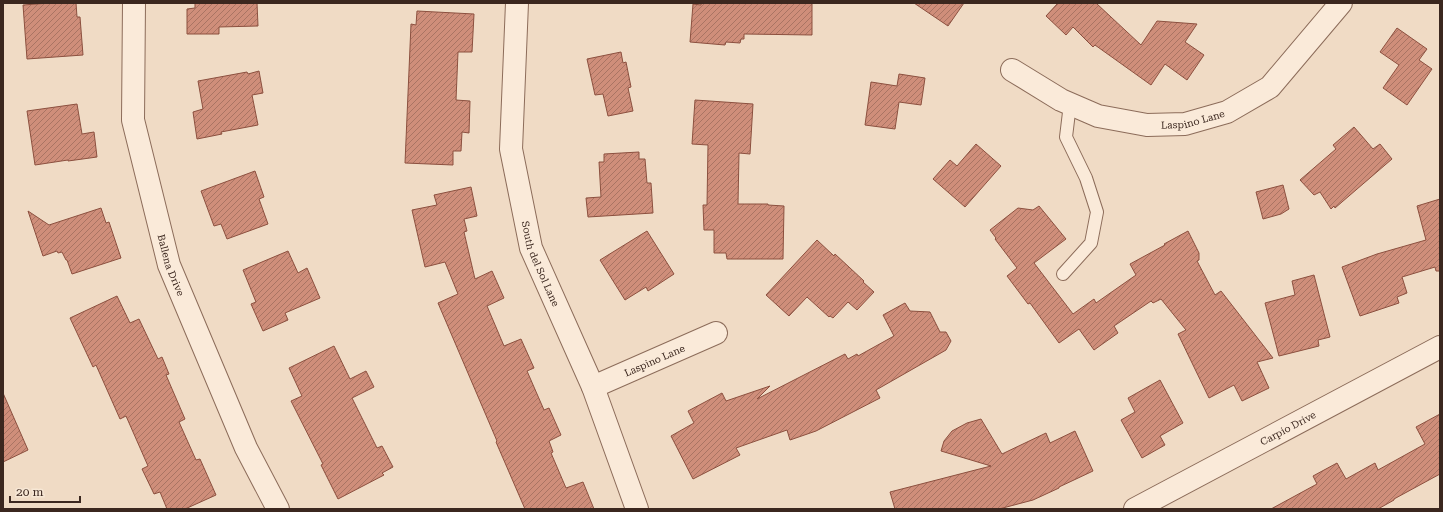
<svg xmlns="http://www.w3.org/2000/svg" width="1443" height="512" font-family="'Roboto Serif',serif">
<defs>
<pattern id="building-hatch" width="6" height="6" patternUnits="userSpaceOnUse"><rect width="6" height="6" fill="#cf8e7a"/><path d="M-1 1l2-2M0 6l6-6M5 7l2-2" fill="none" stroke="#a97463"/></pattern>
</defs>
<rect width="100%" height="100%" fill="#f0dbc5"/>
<path fill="url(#building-hatch)" stroke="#8c503f" d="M 50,3 L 76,3 L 77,17 L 80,17 L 83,55 L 27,59 L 23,5 Z
M 195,3 L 257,3 L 258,26 L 219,27 L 219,34 L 187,34 L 187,9 L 195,8 Z
M 701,3 L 812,3 L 812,35 L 744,34 L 744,39 L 741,39 L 740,43 L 726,42 L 725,45 L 690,42 L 693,4 L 701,5 Z
M 914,3 L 964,3 L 948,26 Z
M 1058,3 L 1096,3 L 1141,45 L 1157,21 L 1197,24 L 1185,42 L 1204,55 L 1187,80 L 1165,64 L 1151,85 L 1095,45 L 1093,47 L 1073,27 L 1066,35 L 1046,16 Z
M 417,11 L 474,14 L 472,52 L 458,52 L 456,100 L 470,101 L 469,133 L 462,132 L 461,151 L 453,151 L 453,165 L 405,163 L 411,24 L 416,25 Z
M 1397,28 L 1427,49 L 1419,60 L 1432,69 L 1407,105 L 1383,88 L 1399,65 L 1380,52 Z
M 621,52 L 623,63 L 626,62 L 631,87 L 628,88 L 633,111 L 608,116 L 603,94 L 595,95 L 587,59 Z
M 259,71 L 263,93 L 252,95 L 258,125 L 221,132 L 222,134 L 197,139 L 193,112 L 203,109 L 198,81 L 247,72 L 248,74 Z
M 899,74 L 925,78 L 921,105 L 899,102 L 895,129 L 865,125 L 871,82 L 897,86 Z
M 695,100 L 753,104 L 750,154 L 739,153 L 738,204 L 768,204 L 768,205 L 784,206 L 783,259 L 727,259 L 726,253 L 714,253 L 714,230 L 704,230 L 703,205 L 707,205 L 708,145 L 692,144 Z
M 77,104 L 82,134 L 94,132 L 97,157 L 68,161 L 68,160 L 35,165 L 27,111 Z
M 1354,127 L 1373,149 L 1380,144 L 1392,159 L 1335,208 L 1334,206 L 1331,209 L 1320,192 L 1314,195 L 1300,180 L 1336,149 L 1333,145 Z
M 976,144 L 1001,166 L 965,207 L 933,179 L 950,160 L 957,166 Z
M 639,152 L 639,159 L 645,159 L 647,183 L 651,183 L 653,213 L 588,217 L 586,198 L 601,197 L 599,162 L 604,162 L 604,154 Z
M 255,171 L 264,197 L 259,199 L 268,224 L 227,239 L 221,224 L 214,226 L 201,191 Z
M 1283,185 L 1289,209 L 1281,214 L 1263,219 L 1256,192 Z
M 471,187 L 477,216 L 464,219 L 467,231 L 464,232 L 475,279 L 492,271 L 504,298 L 487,306 L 504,346 L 521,339 L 534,368 L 527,371 L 544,410 L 549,408 L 561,435 L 549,441 L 553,452 L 551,453 L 566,488 L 583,482 L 594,509 L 525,509 L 496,442 L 497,441 L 438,303 L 458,294 L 445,262 L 425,267 L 412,210 L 437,205 L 434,195 Z
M 1440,199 L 1440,271 L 1436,271 L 1435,267 L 1402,277 L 1407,293 L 1397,297 L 1399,303 L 1360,316 L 1342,267 L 1377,254 L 1426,240 L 1417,206 Z
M 1039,206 L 1066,239 L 1034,263 L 1073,314 L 1094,299 L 1096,303 L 1136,275 L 1130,264 L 1165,245 L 1164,244 L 1188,231 L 1199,253 L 1199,260 L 1197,261 L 1215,295 L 1221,291 L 1273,358 L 1257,362 L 1269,388 L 1242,401 L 1234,385 L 1209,398 L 1178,334 L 1186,330 L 1161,299 L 1153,303 L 1151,301 L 1114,326 L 1118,333 L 1094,350 L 1079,329 L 1059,343 L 1030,303 L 1028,304 L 1007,276 L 1017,268 L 995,239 L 996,238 L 990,230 L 1018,208 L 1033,210 Z
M 101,208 L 106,223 L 109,222 L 121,258 L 72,274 L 67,260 L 66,260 L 62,252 L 58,253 L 57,251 L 43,256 L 28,211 L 49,225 Z
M 647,231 L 674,274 L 648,291 L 646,287 L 625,300 L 600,260 Z
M 817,240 L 834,256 L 835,254 L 864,281 L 863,282 L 874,292 L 857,310 L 848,302 L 833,318 L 830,316 L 829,317 L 807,297 L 789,316 L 766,295 Z
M 288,251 L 298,273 L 307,268 L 320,298 L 285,313 L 288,320 L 263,331 L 251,304 L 256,302 L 243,270 Z
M 1314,275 L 1330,337 L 1318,340 L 1319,346 L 1279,356 L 1265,303 L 1295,295 L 1292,281 Z
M 117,296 L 130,323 L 139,319 L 158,359 L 162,357 L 169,374 L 166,375 L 185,419 L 179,422 L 196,460 L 200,459 L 216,495 L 185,509 L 167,509 L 160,492 L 154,494 L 142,469 L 148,466 L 126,416 L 120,419 L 96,365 L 93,367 L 70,318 Z
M 905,303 L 910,311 L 930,312 L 940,332 L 946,332 L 951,341 L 946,350 L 876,390 L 880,398 L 816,431 L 790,440 L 787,430 L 736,448 L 740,455 L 693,479 L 671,436 L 694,423 L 688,411 L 722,393 L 726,401 L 770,386 L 757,399 L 845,354 L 848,359 L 857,354 L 858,356 L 894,336 L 883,315 Z
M 334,346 L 350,379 L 366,371 L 374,387 L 352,398 L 377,448 L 382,446 L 393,467 L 382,473 L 384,475 L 338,499 L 321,465 L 323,464 L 291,401 L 302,396 L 289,368 Z
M 1160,380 L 1183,423 L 1160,436 L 1165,445 L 1142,458 L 1121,420 L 1135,412 L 1128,398 Z
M 3,393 L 28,450 L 3,462 Z
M 1440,414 L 1440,474 L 1394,499 L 1394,500 L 1378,509 L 1271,509 L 1317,484 L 1313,476 L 1337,463 L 1346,479 L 1375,463 L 1378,470 L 1425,444 L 1416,427 Z
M 981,419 L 1002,454 L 1046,433 L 1050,443 L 1075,431 L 1093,471 L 1059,487 L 1059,488 L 1033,500 L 999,509 L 895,509 L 890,492 L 991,466 L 941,451 L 944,441 L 952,431 L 967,423 Z"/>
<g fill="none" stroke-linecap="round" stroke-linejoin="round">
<g stroke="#8c6c5a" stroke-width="14">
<path id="service" d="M 1063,274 L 1091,243 L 1097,212 L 1086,178 L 1066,137 L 1070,104"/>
</g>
<g stroke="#8c6c5a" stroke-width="24">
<g id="minor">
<path id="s1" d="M 134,3 L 133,120 L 169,265 L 246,448 L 278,509"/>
<path id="s2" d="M 517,3 L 511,149 L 531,248 L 593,387 L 637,509"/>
<path id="s3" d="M 1012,70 L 1061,100 L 1098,116 L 1147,125 L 1185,124 L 1227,112 L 1270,87 L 1341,3"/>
<path id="s4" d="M 593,387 L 716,333"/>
<path id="s5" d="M 1135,509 L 1440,347"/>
</g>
</g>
<use href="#service" stroke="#faead9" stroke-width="12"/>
<use href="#minor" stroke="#faead9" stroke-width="22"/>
</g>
<g text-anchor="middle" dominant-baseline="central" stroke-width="3" stroke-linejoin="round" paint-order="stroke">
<g font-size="10" fill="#3b271f" stroke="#f7e7d5">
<text stroke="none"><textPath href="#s3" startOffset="194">Laspino Lane</textPath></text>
<text stroke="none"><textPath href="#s2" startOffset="265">South del Sol Lane</textPath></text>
<text stroke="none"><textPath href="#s1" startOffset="267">Ballena Drive</textPath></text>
<text stroke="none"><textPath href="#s4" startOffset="67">Laspino Lane</textPath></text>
<text stroke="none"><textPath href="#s5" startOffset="173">Carpio Drive</textPath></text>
</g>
</g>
<rect width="1443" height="512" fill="none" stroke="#3b271f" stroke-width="8"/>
<path d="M10 496v6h70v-6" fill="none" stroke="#3b271f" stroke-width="2"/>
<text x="16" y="496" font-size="12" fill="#3b271f" stroke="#f7e7d5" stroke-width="3" paint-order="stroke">20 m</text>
</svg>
